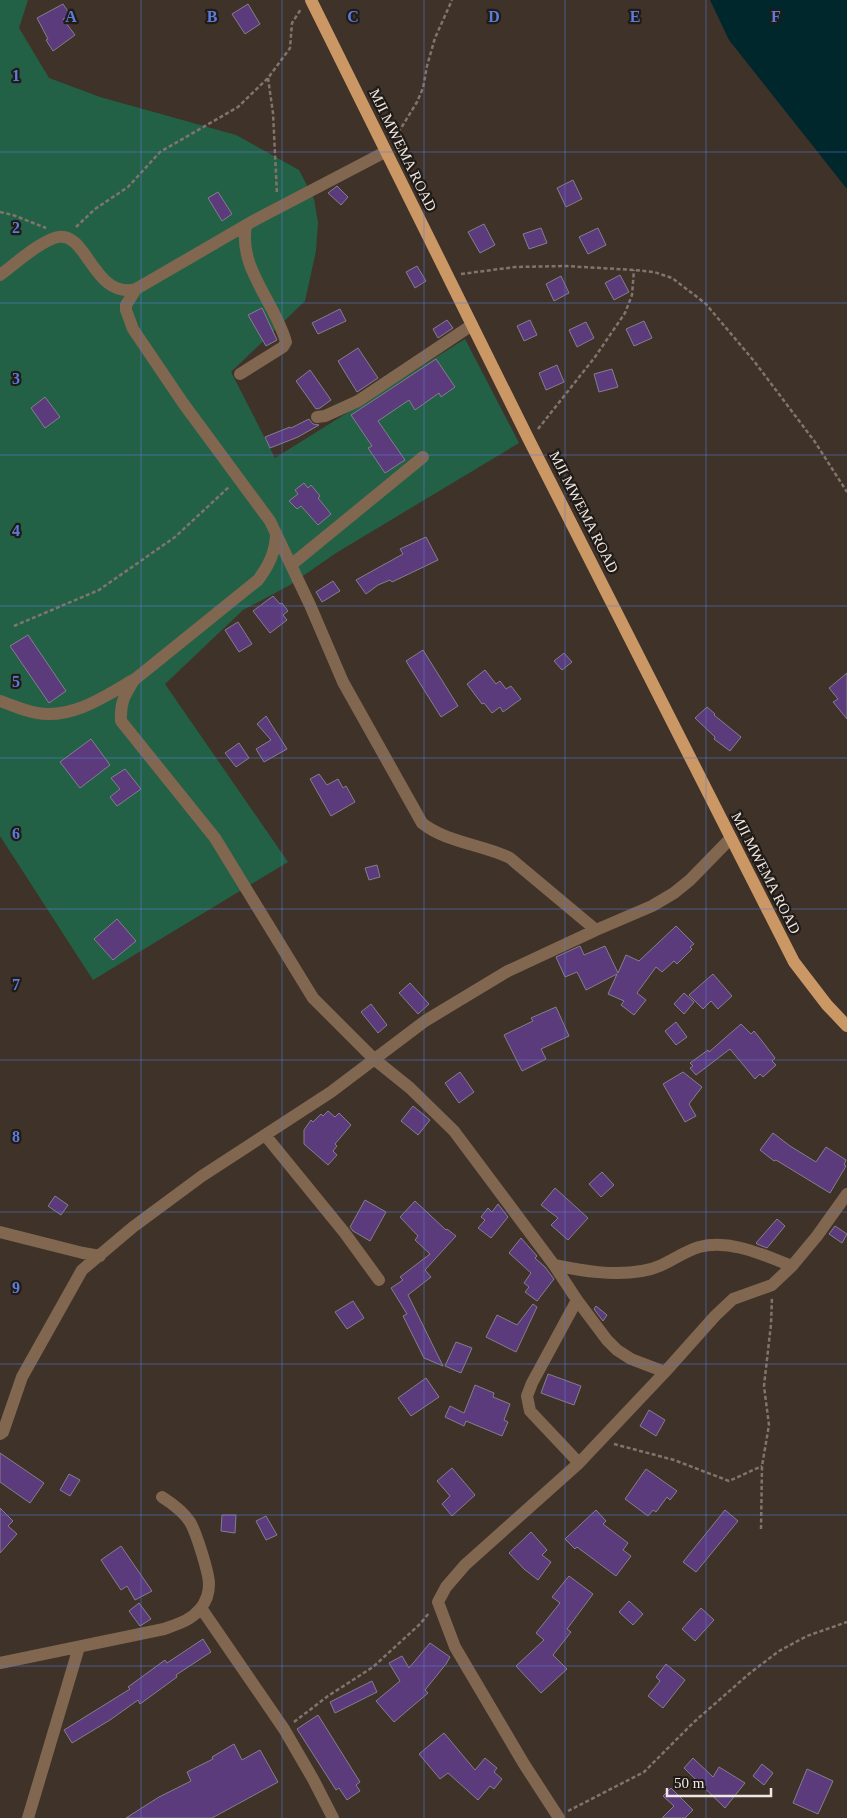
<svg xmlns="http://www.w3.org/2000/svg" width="847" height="1818" font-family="'Times New Roman',serif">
<rect width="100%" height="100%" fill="#3f3229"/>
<path fill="#236147" d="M 0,0 L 28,0 L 19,28 L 49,78 L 100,97 L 236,135 L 299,170 L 314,199 L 318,223 L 316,251 L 305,301 L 231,372 L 275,458 L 465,339 L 519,443 L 336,553 L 290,585 L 243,610 L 165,684 L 288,862 L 93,980 L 0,836 Z"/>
<path fill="#00272c" d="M 710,0 L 847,0 L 847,189 L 729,40 Z"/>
<path fill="#5b3b7b" stroke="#857e8d" d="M 63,4 L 71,16 L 63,19 L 75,35 L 53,51 L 46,40 L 48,39 L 37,18 Z
M 248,4 L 260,24 L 245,34 L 232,14 Z
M 573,180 L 582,199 L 566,207 L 557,188 Z
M 337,186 L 348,197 L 341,205 L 328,193 Z
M 218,192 L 232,214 L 222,221 L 208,198 Z
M 484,224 L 495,245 L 480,253 L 468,232 Z
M 541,228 L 547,243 L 529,249 L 523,234 Z
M 598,228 L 606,245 L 588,254 L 579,237 Z
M 417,266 L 426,281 L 415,288 L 406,272 Z
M 620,275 L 629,292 L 614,300 L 605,283 Z
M 561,276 L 569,293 L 554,301 L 546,284 Z
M 262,308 L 277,340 L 266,346 L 248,315 Z
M 340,309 L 346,321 L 318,334 L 312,323 Z
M 447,320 L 453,328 L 438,338 L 433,329 Z
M 530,320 L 537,335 L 524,341 L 517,326 Z
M 644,321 L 652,338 L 634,346 L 626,329 Z
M 586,322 L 594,338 L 577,347 L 569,330 Z
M 358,348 L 378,378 L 357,392 L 338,361 Z
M 436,359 L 455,387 L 441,397 L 439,393 L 415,410 L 409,400 L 378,421 L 405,460 L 385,473 L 368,448 L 372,446 L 351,415 Z
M 557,365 L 564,382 L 546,390 L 539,373 Z
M 612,369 L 618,387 L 599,392 L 594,374 Z
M 310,370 L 331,400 L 320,408 L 316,409 L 296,381 Z
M 45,397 L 60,417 L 45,428 L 31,408 Z
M 309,419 L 313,424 L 319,425 L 298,437 L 270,448 L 265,437 L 290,427 L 291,428 Z
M 304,483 L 308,488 L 311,485 L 320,496 L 318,498 L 331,514 L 318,525 L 301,506 L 297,509 L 289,501 L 298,494 L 295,490 Z
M 426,537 L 438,560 L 392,582 L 390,580 L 378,585 L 366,594 L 356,580 L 403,554 L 400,549 Z
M 333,581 L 340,591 L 322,602 L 316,592 Z
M 273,596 L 280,604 L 282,603 L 288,611 L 283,615 L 287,620 L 270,633 L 253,611 Z
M 238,622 L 252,644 L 239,652 L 225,630 Z
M 28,635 L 66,691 L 49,703 L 10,646 Z
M 423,650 L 458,706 L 441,717 L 406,661 Z
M 564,653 L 572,662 L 562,670 L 554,661 Z
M 485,670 L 496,684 L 500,681 L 506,689 L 511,686 L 521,699 L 503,712 L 500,707 L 492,713 L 484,703 L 482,704 L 467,684 Z
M 847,673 L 847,719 L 833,702 L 838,699 L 829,688 Z
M 707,707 L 715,714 L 714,715 L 741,737 L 730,751 L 714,739 L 715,737 L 695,718 Z
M 266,716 L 287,749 L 264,762 L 256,749 L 271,740 L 257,724 Z
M 91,739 L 110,765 L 80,788 L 60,762 Z
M 239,743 L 249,758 L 236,767 L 225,753 Z
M 125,769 L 141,789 L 117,806 L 110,797 L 120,789 L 111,778 Z
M 319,774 L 327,785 L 338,779 L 343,788 L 346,786 L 355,802 L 331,816 L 310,779 Z
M 377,865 L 380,877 L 369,880 L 365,868 Z
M 117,919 L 136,941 L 113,960 L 94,939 Z
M 676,926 L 694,944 L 690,947 L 692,949 L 677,964 L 674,961 L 662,972 L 656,967 L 637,993 L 646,1000 L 634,1015 L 621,1005 L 624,1001 L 608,994 L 617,974 L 586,990 L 577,972 L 565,977 L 556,957 L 580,946 L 584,955 L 605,946 L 618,973 L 626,955 L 639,961 Z
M 713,974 L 732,996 L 718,1009 L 711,1001 L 703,1009 L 689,995 Z
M 410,983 L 429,1004 L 418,1014 L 399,993 Z
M 684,993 L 694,1002 L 684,1014 L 674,1004 Z
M 371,1004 L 387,1025 L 378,1033 L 361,1012 Z
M 556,1007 L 569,1036 L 541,1049 L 546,1059 L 522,1071 L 504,1035 L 533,1021 L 531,1018 Z
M 676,1022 L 687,1037 L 676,1045 L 665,1031 Z
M 741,1024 L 751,1034 L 754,1031 L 762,1041 L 775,1058 L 772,1061 L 776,1065 L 763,1077 L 760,1074 L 755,1079 L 730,1049 L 696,1075 L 690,1068 L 693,1066 L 690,1063 L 708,1050 L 709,1052 Z
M 460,1072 L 474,1092 L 459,1103 L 445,1083 Z
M 683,1072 L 702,1087 L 689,1104 L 696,1116 L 685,1122 L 663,1084 Z
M 413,1106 L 430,1120 L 418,1135 L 401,1121 Z
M 328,1111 L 335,1117 L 339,1113 L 351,1125 L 335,1144 L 337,1146 L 333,1151 L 337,1155 L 328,1165 L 304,1144 L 304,1130 L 311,1120 L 313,1122 L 321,1114 L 323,1116 Z
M 773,1133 L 790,1146 L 816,1162 L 826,1147 L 846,1160 L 844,1165 L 846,1166 L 830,1193 L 776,1160 L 774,1161 L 760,1150 Z
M 602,1172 L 614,1185 L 601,1197 L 589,1184 Z
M 555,1188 L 588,1218 L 568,1240 L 551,1225 L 558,1218 L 541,1205 Z
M 55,1196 L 68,1205 L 61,1215 L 48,1206 Z
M 365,1200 L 386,1212 L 370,1241 L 353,1231 L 350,1227 Z
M 415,1201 L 446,1230 L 447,1229 L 456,1236 L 425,1270 L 431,1277 L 408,1295 L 443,1366 L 424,1358 L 403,1316 L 407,1314 L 391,1288 L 403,1280 L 400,1277 L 430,1254 L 415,1240 L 418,1236 L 400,1217 Z
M 498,1204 L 508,1217 L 491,1238 L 478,1228 L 485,1220 L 481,1217 L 488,1208 L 492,1212 Z
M 777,1219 L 785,1226 L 767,1248 L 757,1244 L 756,1243 Z
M 835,1226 L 847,1234 L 842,1243 L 829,1234 Z
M 521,1238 L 537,1256 L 535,1258 L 545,1267 L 554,1279 L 537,1301 L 525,1292 L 529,1287 L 524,1283 L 531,1273 L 509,1253 Z
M 353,1301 L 364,1318 L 347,1329 L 335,1312 Z
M 533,1304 L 537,1307 L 516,1352 L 486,1337 L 497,1315 L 517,1325 Z
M 596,1306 L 607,1315 L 603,1321 L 594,1309 Z
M 456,1342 L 472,1348 L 461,1373 L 445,1366 Z
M 548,1374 L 581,1386 L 574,1405 L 541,1393 Z
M 426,1378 L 439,1397 L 411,1416 L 398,1398 Z
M 475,1385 L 494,1393 L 493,1397 L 510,1404 L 504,1420 L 508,1422 L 502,1436 L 466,1421 L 464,1426 L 445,1417 L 450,1406 L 464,1413 Z
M 649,1410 L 665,1420 L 656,1436 L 640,1426 Z
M 0,1453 L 44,1483 L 30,1503 L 0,1482 Z
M 452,1468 L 475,1495 L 452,1516 L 442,1504 L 450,1496 L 437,1481 Z
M 646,1469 L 677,1491 L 670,1500 L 667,1497 L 656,1512 L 653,1510 L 648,1516 L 625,1499 Z
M 69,1474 L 80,1480 L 70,1496 L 60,1490 Z
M 0,1508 L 13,1521 L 8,1526 L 17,1534 L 0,1553 Z
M 596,1510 L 606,1521 L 603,1524 L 628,1543 L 623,1550 L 631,1556 L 616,1576 L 577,1547 L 575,1549 L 565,1539 Z
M 725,1510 L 738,1521 L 696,1572 L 683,1562 Z
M 222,1515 L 236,1515 L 235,1533 L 221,1531 Z
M 266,1516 L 277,1535 L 266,1540 L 256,1521 Z
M 531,1532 L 547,1550 L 542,1555 L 551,1562 L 538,1580 L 524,1569 L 509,1553 Z
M 121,1546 L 152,1591 L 135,1600 L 127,1586 L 121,1590 L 101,1560 Z
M 569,1576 L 593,1594 L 567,1629 L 571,1632 L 553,1655 L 567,1669 L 541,1693 L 516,1666 L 544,1640 L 536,1633 L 560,1603 L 552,1597 Z
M 629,1601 L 643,1614 L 633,1625 L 619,1612 Z
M 139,1603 L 151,1619 L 140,1626 L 129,1611 Z
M 701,1608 L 714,1620 L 695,1641 L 682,1629 Z
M 203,1639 L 211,1652 L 176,1675 L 177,1677 L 140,1704 L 138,1700 L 110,1720 L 72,1743 L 64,1730 L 130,1689 L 128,1687 L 165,1660 L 167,1663 Z
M 430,1643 L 450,1657 L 446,1664 L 425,1690 L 428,1693 L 394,1722 L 376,1701 L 400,1681 L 389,1663 L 402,1656 L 409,1668 Z
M 666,1664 L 685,1680 L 663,1708 L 648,1696 L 660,1681 L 656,1677 Z
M 372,1681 L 377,1692 L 335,1713 L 330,1702 Z
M 318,1715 L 360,1782 L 356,1785 L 360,1791 L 347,1800 L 339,1788 L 336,1790 L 297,1729 Z
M 444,1733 L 475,1770 L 485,1758 L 497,1768 L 494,1772 L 502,1779 L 494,1789 L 490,1786 L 478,1800 L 448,1773 L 440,1779 L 419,1754 Z
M 234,1744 L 242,1760 L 260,1750 L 278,1782 L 212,1818 L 126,1818 L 159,1797 L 191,1781 L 187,1772 L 213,1759 L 212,1757 Z
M 693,1758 L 713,1777 L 719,1767 L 745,1783 L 725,1808 L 684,1768 Z
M 762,1764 L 773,1773 L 764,1785 L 753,1776 Z
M 807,1769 L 833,1781 L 818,1814 L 793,1803 Z
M 671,1788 L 693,1810 L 685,1818 L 662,1818 L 674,1806 L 663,1796 Z"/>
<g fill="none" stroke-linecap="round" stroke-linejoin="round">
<path stroke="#80756d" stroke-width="2.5" stroke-dasharray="4 2.5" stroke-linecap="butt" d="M 268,78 L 273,113 L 277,194
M 395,138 L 417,102 L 423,88 L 427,66 L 435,38 L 452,0
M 0,212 L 13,215 L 46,228
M 76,227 L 95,209 L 128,187 L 160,152 L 238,107 L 268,78 L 290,48 L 292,23 L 301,9
M 461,274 L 515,267 L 566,266 L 634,270 L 654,272 L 672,278 L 705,303 L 754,361 L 815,442 L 847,492
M 538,429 L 595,357 L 625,313 L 632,295 L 634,270
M 14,626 L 99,590 L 175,537 L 230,486
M 614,1444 L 674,1460 L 729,1481 L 762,1466
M 761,1529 L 762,1466 L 769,1425 L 764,1386 L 771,1324 L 772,1297
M 294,1722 L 328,1696 L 373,1667 L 420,1624 L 429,1613
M 568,1811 L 644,1772 L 694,1722 L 750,1673 L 779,1651 L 807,1636 L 847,1622"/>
<path stroke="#81674f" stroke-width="12" d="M 0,275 C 15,264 40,241 58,237 C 87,231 94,300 136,289 L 255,220 L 385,152
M 136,289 L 126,305 L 126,310 L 133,329 L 183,403 L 270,521 L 310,605 L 343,682 L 422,823 C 447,843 482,844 510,858 L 596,930
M 240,374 L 283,347 L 286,342 C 275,302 238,268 246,226
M 317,417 L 325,416 L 358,401 L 472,325
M 276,535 C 275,553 269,565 258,580 L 134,680 C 124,696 120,703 121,721 L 215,838 L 313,998 L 374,1059 L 410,1088 L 454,1131 L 554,1265 L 577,1300 L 607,1340 L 617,1350 L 631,1359 L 665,1372
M 291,565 L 423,457
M 0,701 C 12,705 24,711 37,713 C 72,719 104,697 133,680
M 265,1135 L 344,1232 L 379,1280
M 0,1232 L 83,1253 L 100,1256
M 554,1265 C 583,1271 613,1276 642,1271 C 664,1268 679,1253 699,1247 C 731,1239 763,1255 792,1266
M 577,1300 L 532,1383 L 527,1396 L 530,1411 L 579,1463
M 0,1434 L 3,1432 L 22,1377 L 82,1270 L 133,1227 L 202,1176 L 331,1092 L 425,1021 L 508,971 L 596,930 L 652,906 L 674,893 L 690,880 L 730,839
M 201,1608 L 284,1729 L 313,1779 L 333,1818
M 0,1663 L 164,1629 C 178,1624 190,1621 200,1609 C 206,1602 209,1593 209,1584 C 209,1573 196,1532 190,1522 C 183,1511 173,1504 162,1497
M 28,1818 L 79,1647
M 559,1818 L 524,1764 L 455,1647 L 438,1602 L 446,1587 L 465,1565 L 579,1463 L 665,1372 L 715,1316 L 733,1299 L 772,1285 L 792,1266 L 817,1236 L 847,1194"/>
<path stroke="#cb9865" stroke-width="12" d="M 311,0 L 529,440 L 794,962 L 827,1005 L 847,1026"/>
</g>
<path fill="none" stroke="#5c7cdb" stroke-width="1" stroke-opacity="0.55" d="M 141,0 L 141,1818M 282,0 L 282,1818M 424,0 L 424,1818M 565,0 L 565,1818M 706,0 L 706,1818M 0,152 L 847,152M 0,303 L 847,303M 0,455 L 847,455M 0,606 L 847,606M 0,758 L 847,758M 0,909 L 847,909M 0,1060 L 847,1060M 0,1212 L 847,1212M 0,1364 L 847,1364M 0,1515 L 847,1515M 0,1666 L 847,1666"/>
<g text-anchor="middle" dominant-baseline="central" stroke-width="4.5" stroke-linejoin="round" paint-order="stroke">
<g font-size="15" fill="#f0e8e2" stroke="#211b17">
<text transform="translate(403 150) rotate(64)">MJI MWEMA ROAD</text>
<text transform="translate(584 512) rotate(63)">MJI MWEMA ROAD</text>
<text transform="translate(766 873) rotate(63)">MJI MWEMA ROAD</text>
</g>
</g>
<g font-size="16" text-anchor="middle" font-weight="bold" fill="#5c7cdb" stroke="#211b17" stroke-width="4.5" stroke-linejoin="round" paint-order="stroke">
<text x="71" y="22">A</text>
<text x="212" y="22">B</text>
<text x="353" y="22">C</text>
<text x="494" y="22">D</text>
<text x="635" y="22">E</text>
<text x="776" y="22">F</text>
<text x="16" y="81">1</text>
<text x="16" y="233">2</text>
<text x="16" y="384">3</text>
<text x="16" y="536">4</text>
<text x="16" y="687">5</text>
<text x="16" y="839">6</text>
<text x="16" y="990">7</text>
<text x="16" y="1142">8</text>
<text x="16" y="1293">9</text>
</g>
<path d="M667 1788v8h104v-8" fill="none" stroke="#f0e8e2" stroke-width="2.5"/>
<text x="674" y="1788" font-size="15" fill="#f0e8e2" stroke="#211b17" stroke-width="4" paint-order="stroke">50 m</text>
</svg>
